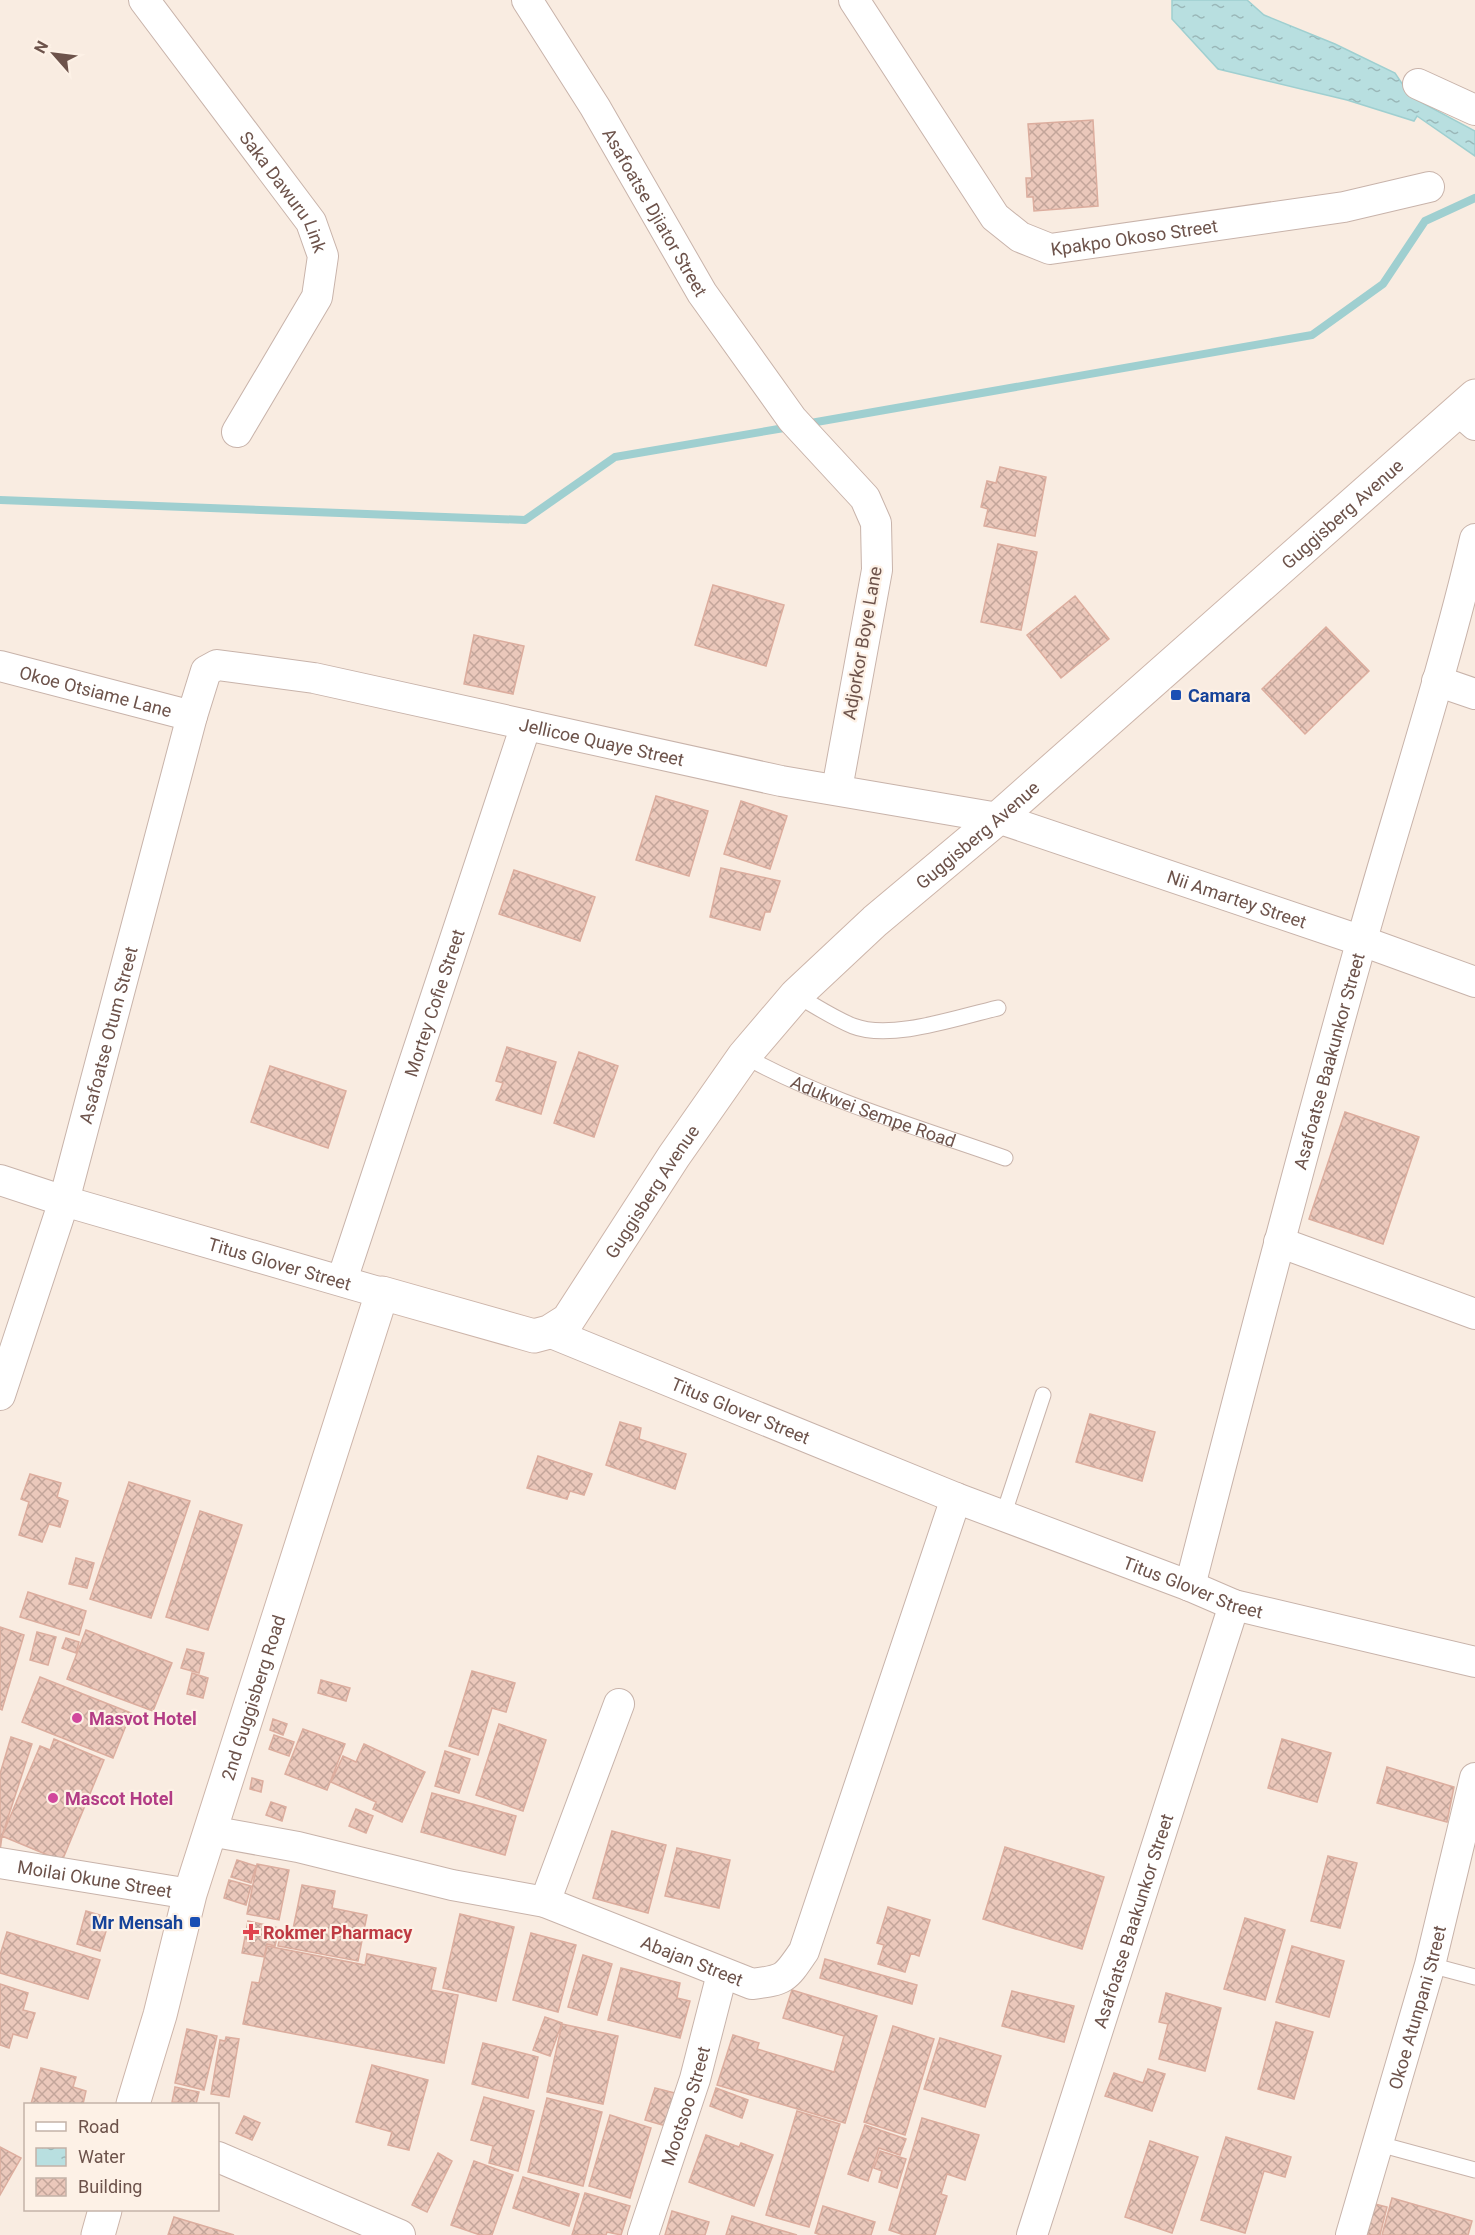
<svg xmlns="http://www.w3.org/2000/svg" width="1475" height="2235" font-family="Roboto,sans-serif">
<defs>
<pattern id="water-ripples" width="26" height="14" patternUnits="userSpaceOnUse" patternTransform="scale(1.5)"><rect width="26" height="14" fill="#b8dfe0"/><path d="M2 4q2-2 4 0t4 0M15 11q2-2 4 0t4 0" fill="none" stroke="#9ab7b8"/></pattern>
<pattern id="building-cross-hatch" width="8" height="8" patternUnits="userSpaceOnUse" patternTransform="scale(1.5)"><rect width="8" height="8" fill="#ebc8bb"/><path d="M0 0l8 8M0 8l8-8" fill="none" stroke="#c3a59a"/></pattern>
</defs>
<rect width="100%" height="100%" fill="#f9ece1"/>
<path fill="url(#water-ripples)" stroke="#9fcfd0" stroke-width="1.5" d="M 1172,0 L 1247,0 L 1264,15 L 1335,44 L 1395,73 L 1411,97 L 1475,131 L 1475,156 L 1417,116 L 1414,121 L 1347,100 L 1218,69 L 1172,19 Z"/>
<g fill="none" stroke-linecap="round" stroke-linejoin="round">
<path stroke="#9fcfd0" stroke-width="8" d="M 805,424 L 1312,335 L 1383,284 L 1425,221 L 1475,198
M 0,500 L 525,520 L 615,457 L 790,427"/>
</g>
<path fill="url(#building-cross-hatch)" stroke="#dcad9e" stroke-width="1.5" d="M 1093,120 L 1098,206 L 1034,211 L 1033,197 L 1027,197 L 1026,178 L 1032,178 L 1028,124 Z
M 1000,467 L 1046,477 L 1035,536 L 984,526 L 988,509 L 981,507 L 987,481 L 996,483 Z
M 998,544 L 1037,552 L 1021,630 L 981,622 Z
M 713,585 L 784,605 L 766,666 L 695,645 Z
M 1075,596 L 1109,639 L 1061,678 L 1027,635 Z
M 1326,627 L 1369,671 L 1305,734 L 1262,689 Z
M 474,635 L 524,646 L 513,694 L 464,684 Z
M 656,796 L 708,811 L 689,876 L 636,860 Z
M 741,801 L 787,816 L 770,869 L 724,854 Z
M 721,868 L 780,881 L 770,912 L 765,912 L 760,930 L 710,917 Z
M 514,870 L 595,897 L 580,941 L 499,914 Z
M 507,1047 L 556,1062 L 541,1114 L 496,1100 L 503,1083 L 496,1081 Z
M 579,1052 L 618,1066 L 594,1137 L 554,1123 Z
M 270,1066 L 346,1091 L 328,1148 L 251,1122 Z
M 1345,1112 L 1419,1137 L 1383,1244 L 1309,1219 Z
M 1090,1414 L 1155,1432 L 1142,1481 L 1076,1462 Z
M 620,1422 L 641,1428 L 639,1439 L 686,1454 L 675,1489 L 606,1465 Z
M 538,1456 L 592,1474 L 584,1495 L 570,1491 L 567,1499 L 527,1488 Z
M 30,1474 L 61,1483 L 57,1497 L 68,1501 L 60,1527 L 49,1524 L 42,1542 L 19,1535 L 29,1502 L 21,1499 Z
M 129,1482 L 190,1501 L 151,1618 L 90,1599 Z
M 200,1511 L 242,1525 L 208,1630 L 166,1617 Z
M 76,1558 L 94,1563 L 87,1588 L 69,1584 Z
M 28,1592 L 86,1611 L 79,1635 L 20,1617 Z
M 0,1627 L 24,1635 L 2,1710 L 0,1709 Z
M 86,1630 L 172,1663 L 153,1711 L 67,1679 Z
M 37,1632 L 56,1637 L 48,1665 L 30,1660 Z
M 66,1638 L 79,1642 L 76,1653 L 62,1648 Z
M 187,1649 L 204,1653 L 199,1673 L 181,1668 Z
M 472,1671 L 515,1683 L 506,1712 L 492,1708 L 478,1755 L 449,1746 Z
M 192,1673 L 208,1678 L 203,1698 L 187,1694 Z
M 40,1677 L 131,1713 L 113,1758 L 22,1722 Z
M 321,1680 L 350,1688 L 346,1701 L 318,1693 Z
M 273,1719 L 287,1724 L 283,1735 L 270,1730 Z
M 499,1724 L 546,1740 L 523,1811 L 476,1795 Z
M 303,1729 L 345,1744 L 327,1790 L 285,1774 Z
M 274,1735 L 294,1742 L 289,1756 L 269,1749 Z
M 11,1737 L 32,1744 L 2,1836 L 0,1851 L 0,1774 Z
M 54,1739 L 104,1760 L 62,1861 L 2,1836 L 40,1746 L 50,1750 Z
M 1282,1739 L 1331,1753 L 1317,1802 L 1268,1788 Z
M 364,1744 L 425,1772 L 402,1822 L 373,1809 L 376,1802 L 331,1782 L 343,1756 L 356,1762 Z
M 445,1751 L 470,1759 L 459,1793 L 435,1786 Z
M 1387,1767 L 1454,1787 L 1447,1822 L 1377,1803 Z
M 252,1778 L 263,1781 L 261,1792 L 250,1789 Z
M 432,1793 L 516,1816 L 505,1855 L 421,1832 Z
M 271,1802 L 286,1807 L 282,1821 L 266,1815 Z
M 356,1809 L 373,1816 L 366,1833 L 349,1826 Z
M 612,1831 L 666,1845 L 648,1913 L 593,1898 Z
M 1005,1847 L 1104,1877 L 1082,1949 L 983,1919 Z
M 677,1848 L 730,1860 L 719,1908 L 665,1896 Z
M 1328,1856 L 1357,1863 L 1340,1928 L 1311,1921 Z
M 237,1860 L 256,1866 L 251,1883 L 231,1877 Z
M 257,1864 L 289,1870 L 279,1920 L 247,1914 Z
M 229,1880 L 251,1886 L 246,1905 L 224,1898 Z
M 302,1885 L 335,1891 L 332,1908 L 367,1915 L 358,1961 L 278,1946 L 281,1932 L 292,1934 Z
M 888,1907 L 930,1920 L 919,1956 L 911,1953 L 905,1972 L 878,1964 L 884,1945 L 877,1943 Z
M 86,1911 L 110,1918 L 100,1951 L 77,1944 Z
M 460,1914 L 514,1927 L 496,2001 L 443,1988 Z
M 1245,1918 L 1285,1930 L 1265,2000 L 1224,1989 Z
M 248,1921 L 279,1928 L 275,1946 L 267,1944 L 264,1957 L 242,1953 Z
M 7,1932 L 100,1960 L 88,1999 L 0,1973 L 0,1955 Z
M 531,1933 L 576,1945 L 558,2012 L 513,2000 Z
M 267,1946 L 365,1965 L 367,1954 L 436,1968 L 431,1990 L 458,1995 L 444,2063 L 243,2024 L 252,1982 L 259,1983 Z
M 1292,1946 L 1344,1961 L 1329,2017 L 1276,2002 Z
M 583,1955 L 612,1964 L 597,2015 L 568,2007 Z
M 825,1959 L 917,1985 L 912,2004 L 820,1978 Z
M 621,1968 L 680,1983 L 677,1998 L 690,2001 L 680,2038 L 608,2020 Z
M 0,1984 L 28,1993 L 23,2010 L 35,2013 L 27,2038 L 13,2034 L 9,2048 L 0,2045 Z
M 792,1990 L 877,2016 L 845,2123 L 717,2085 L 733,2035 L 759,2043 L 757,2049 L 834,2072 L 844,2036 L 783,2018 Z
M 1012,1991 L 1074,2006 L 1064,2042 L 1002,2026 Z
M 1166,1993 L 1221,2008 L 1205,2071 L 1159,2059 L 1168,2024 L 1159,2022 Z
M 545,2017 L 562,2023 L 550,2056 L 533,2050 Z
M 1276,2022 L 1313,2032 L 1294,2099 L 1258,2089 Z
M 562,2024 L 618,2036 L 603,2104 L 547,2092 Z
M 893,2026 L 934,2039 L 905,2135 L 864,2122 Z
M 187,2029 L 217,2036 L 204,2090 L 175,2083 Z
M 226,2037 L 239,2039 L 229,2097 L 211,2094 L 220,2040 L 225,2041 Z
M 940,2038 L 1001,2056 L 985,2107 L 924,2089 Z
M 483,2043 L 538,2057 L 528,2098 L 472,2084 Z
M 372,2065 L 428,2080 L 409,2150 L 388,2145 L 392,2132 L 356,2122 Z
M 41,2068 L 76,2077 L 73,2087 L 86,2091 L 83,2104 L 31,2104 Z
M 1148,2069 L 1165,2074 L 1152,2111 L 1105,2096 L 1114,2073 L 1143,2083 Z
M 175,2087 L 199,2092 L 196,2104 L 172,2102 Z
M 655,2088 L 675,2093 L 666,2126 L 645,2120 Z
M 716,2088 L 748,2100 L 742,2118 L 710,2106 Z
M 484,2097 L 534,2111 L 518,2171 L 489,2163 L 493,2146 L 471,2140 Z
M 547,2098 L 602,2112 L 583,2186 L 528,2172 Z
M 797,2111 L 840,2124 L 809,2227 L 766,2215 Z
M 610,2115 L 651,2128 L 630,2198 L 589,2186 Z
M 244,2116 L 260,2123 L 252,2140 L 236,2133 Z
M 922,2118 L 979,2135 L 965,2180 L 947,2174 L 941,2194 L 947,2196 L 935,2235 L 904,2235 L 889,2230 Z
M 865,2125 L 906,2139 L 900,2155 L 879,2148 L 868,2181 L 848,2174 Z
M 706,2135 L 739,2147 L 741,2143 L 773,2155 L 754,2206 L 689,2182 Z
M 1226,2137 L 1291,2157 L 1285,2177 L 1264,2171 L 1245,2233 L 1201,2220 Z
M 1150,2141 L 1198,2157 L 1172,2233 L 1125,2217 Z
M 0,2147 L 21,2158 L 0,2195 Z
M 880,2151 L 906,2159 L 897,2188 L 879,2182 L 882,2171 L 874,2168 Z
M 438,2153 L 452,2161 L 427,2212 L 412,2205 Z
M 474,2161 L 513,2175 L 492,2235 L 480,2235 L 451,2225 Z
M 523,2177 L 579,2194 L 569,2226 L 513,2208 Z
M 585,2193 L 630,2206 L 621,2235 L 607,2232 L 606,2235 L 572,2235 Z
M 1392,2198 L 1472,2221 L 1468,2235 L 1382,2235 Z
M 1371,2203 L 1387,2207 L 1380,2235 L 1363,2235 Z
M 823,2206 L 875,2222 L 871,2235 L 821,2235 L 815,2233 Z
M 672,2211 L 709,2222 L 705,2235 L 665,2235 Z
M 732,2216 L 797,2235 L 726,2235 Z
M 174,2217 L 234,2235 L 168,2235 Z"/>
<g fill="none" stroke-linecap="round" stroke-linejoin="round">
<g stroke="#c8b3aa" stroke-width="17">
<g id="lane">
<path d="M 796,995 C 814,1005 833,1018 853,1026 C 891,1041 958,1017 998,1008"/>
<path id="s1" d="M 744,1056 C 826,1101 917,1127 1005,1158"/>
<path d="M 1003,1516 L 1043,1395"/>
<path d="M 1430,1965 L 1475,1977"/>
<path d="M 1379,2144 L 1475,2170"/>
</g>
</g>
<g stroke="#c8b3aa" stroke-width="32">
<g id="street">
<path id="s2" d="M 144,0 L 311,222 L 323,256 L 317,297 L 237,432"/>
<path id="s3" d="M 527,0 L 595,107 L 702,293 L 792,419 L 865,498 L 876,523 L 877,570 L 837,789"/>
<path id="s4" d="M 854,0 L 995,217 L 1020,237 L 1050,249 L 1344,207 L 1429,187"/>
<path d="M 1418,84 L 1475,110"/>
<path d="M 1459,411 L 1475,425"/>
<path id="s5" d="M 0,666 L 192,716"/>
<path d="M 1437,681 L 1475,694"/>
<path id="s6" d="M 0,1180 L 64,1201 L 382,1293"/>
<path d="M 1279,1242 L 1475,1314"/>
<path id="s7" d="M 342,1280 L 526,725"/>
<path id="s8" d="M 549,1332 L 956,1498 L 1190,1586 L 1234,1605 L 1475,1662"/>
<path id="s9" d="M 0,1395 L 64,1201 L 192,716 L 206,671 L 217,665 L 314,678 L 781,781 L 998,818 L 1362,941 L 1475,982"/>
<path id="s10" d="M 1190,1586 C 1245,1371 1301,1157 1361,943 C 1399,808 1443,675 1475,539"/>
<path id="s11" d="M 210,1831 L 298,1847 L 452,1885 L 545,1902 L 752,1984 C 785,1980 785,1979 804,1951 L 956,1498"/>
<path id="s12" d="M 0,1863 L 190,1894"/>
<path d="M 545,1902 L 619,1704"/>
<path d="M 218,2157 L 400,2235"/>
<path id="s13" d="M 643,2235 L 695,2079 L 722,1974"/>
<path id="s14" d="M 1032,2235 L 1234,1605"/>
<path id="s15" d="M 1351,2235 L 1430,1965 L 1475,1778"/>
</g>
</g>
<g stroke="#cdb5aa" stroke-width="35">
<g id="secondary">
<path id="s16" d="M 133,2104 L 160,2015 L 190,1894 L 382,1293 L 534,1336 L 549,1332 L 568,1320 L 674,1156 L 744,1056 L 796,995 L 875,921 L 998,818 L 1475,396"/>
<path d="M 98,2235 L 105,2210"/>
</g>
</g>
<use href="#lane" stroke="#fff" stroke-width="15"/>
<use href="#street" stroke="#fff" stroke-width="30"/>
<use href="#secondary" stroke="#fff" stroke-width="33"/>
</g>
<g fill="#1a4fb4" stroke="#fdf1e6" stroke-width="2">
<rect x="1170" y="689" width="12" height="12" rx="3"/>
<rect x="189" y="1916" width="12" height="12" rx="3"/>
</g>
<g fill="#d1479c" stroke="#fdf1e6" stroke-width="2">
<circle cx="77" cy="1718" r="6"/>
<circle cx="53" cy="1798" r="6"/>
</g>
<path fill="#e0444e" stroke="#fdf1e6" stroke-width="2" d="M248 1923h6v6h6v6h-6v6h-6v-6h-6v-6h6z"/>
<g text-anchor="middle" dominant-baseline="central" stroke-width="4.5" stroke-linejoin="round" paint-order="stroke">
<g font-size="18" fill="#6d534b" stroke="#fdf1e6">
<text stroke="none"><textPath href="#s2" startOffset="238">Saka Dawuru Link</textPath></text>
<text stroke="none"><textPath href="#s3" startOffset="248">Asafoatse Djiator Street</textPath></text>
<text stroke="none"><textPath href="#s4" startOffset="408">Kpakpo Okoso Street</textPath></text>
<text stroke="none"><textPath href="#s16" startOffset="2170">Guggisberg Avenue</textPath></text>
<text transform="translate(862 643) rotate(-80)">Adjorkor Boye Lane</text>
<text stroke="none"><textPath href="#s5" startOffset="99">Okoe Otsiame Lane</textPath></text>
<text stroke="none"><textPath href="#s9" startOffset="1158">Jellicoe Quaye Street</textPath></text>
<text stroke="none"><textPath href="#s16" startOffset="1684">Guggisberg Avenue</textPath></text>
<text stroke="none"><textPath href="#s9" startOffset="1814">Nii Amartey Street</textPath></text>
<text stroke="none"><textPath href="#s7" startOffset="292">Mortey Cofie Street</textPath></text>
<text stroke="none"><textPath href="#s9" startOffset="376">Asafoatse Otum Street</textPath></text>
<text stroke="none"><textPath href="#s10" startOffset="543">Asafoatse Baakunkor Street</textPath></text>
<text stroke="none"><textPath href="#s1" startOffset="141">Adukwei Sempe Road</textPath></text>
<text stroke="none"><textPath href="#s16" startOffset="1198">Guggisberg Avenue</textPath></text>
<text stroke="none"><textPath href="#s6" startOffset="292">Titus Glover Street</textPath></text>
<text stroke="none"><textPath href="#s8" startOffset="207">Titus Glover Street</textPath></text>
<text stroke="none"><textPath href="#s8" startOffset="693">Titus Glover Street</textPath></text>
<text stroke="none"><textPath href="#s16" startOffset="424">2nd Guggisberg Road</textPath></text>
<text stroke="none"><textPath href="#s12" startOffset="96">Moilai Okune Street</textPath></text>
<text stroke="none"><textPath href="#s14" startOffset="330">Asafoatse Baakunkor Street</textPath></text>
<text stroke="none"><textPath href="#s11" startOffset="501">Abajan Street</textPath></text>
<text stroke="none"><textPath href="#s15" startOffset="237">Okoe Atunpani Street</textPath></text>
<text stroke="none"><textPath href="#s13" startOffset="136">Mootsoo Street</textPath></text>
</g>
<g font-size="18" font-weight="bold" fill="#164399" stroke="#fdf1e6" text-anchor="start">
<text x="1188" y="695">Camara</text>
<text x="183" y="1922" text-anchor="end">Mr Mensah</text>
</g>
<g font-size="18" font-weight="bold" fill="#b23c85" stroke="#fdf1e6" text-anchor="start">
<text x="89" y="1718">Masvot Hotel</text>
<text x="65" y="1798">Mascot Hotel</text>
</g>
<g font-size="18" font-weight="bold" fill="#be3a42" stroke="#fdf1e6" text-anchor="start">
<text x="263" y="1932">Rokmer Pharmacy</text>
</g>
</g>
<rect x="24" y="2103" width="195" height="108" fill="#fdf1e6" stroke="#c3b2a8" stroke-width="1.5"/>
<rect x="36" y="2122" width="30" height="9" fill="#ffffff" stroke="#c3b2a8" stroke-width="1.5"/>
<text x="78" y="2133" font-size="18" fill="#6d534b">Road</text>
<rect x="36" y="2148" width="30" height="18" fill="url(#water-ripples)" stroke="#c3b2a8" stroke-width="1.5"/>
<text x="78" y="2163" font-size="18" fill="#6d534b">Water</text>
<rect x="36" y="2178" width="30" height="18" fill="url(#building-cross-hatch)" stroke="#c3b2a8" stroke-width="1.5"/>
<text x="78" y="2193" font-size="18" fill="#6d534b">Building</text>
<g transform="translate(54 54) rotate(298)" stroke="#fdf1e6" stroke-width="4.5" paint-order="stroke">
<path d="M0-4.5L10 22L0 15L-10 22Z" fill="#6d534b"/>
<text y="-9" font-size="16" font-weight="bold" text-anchor="middle" fill="#6d534b">N</text>
</g>
</svg>
